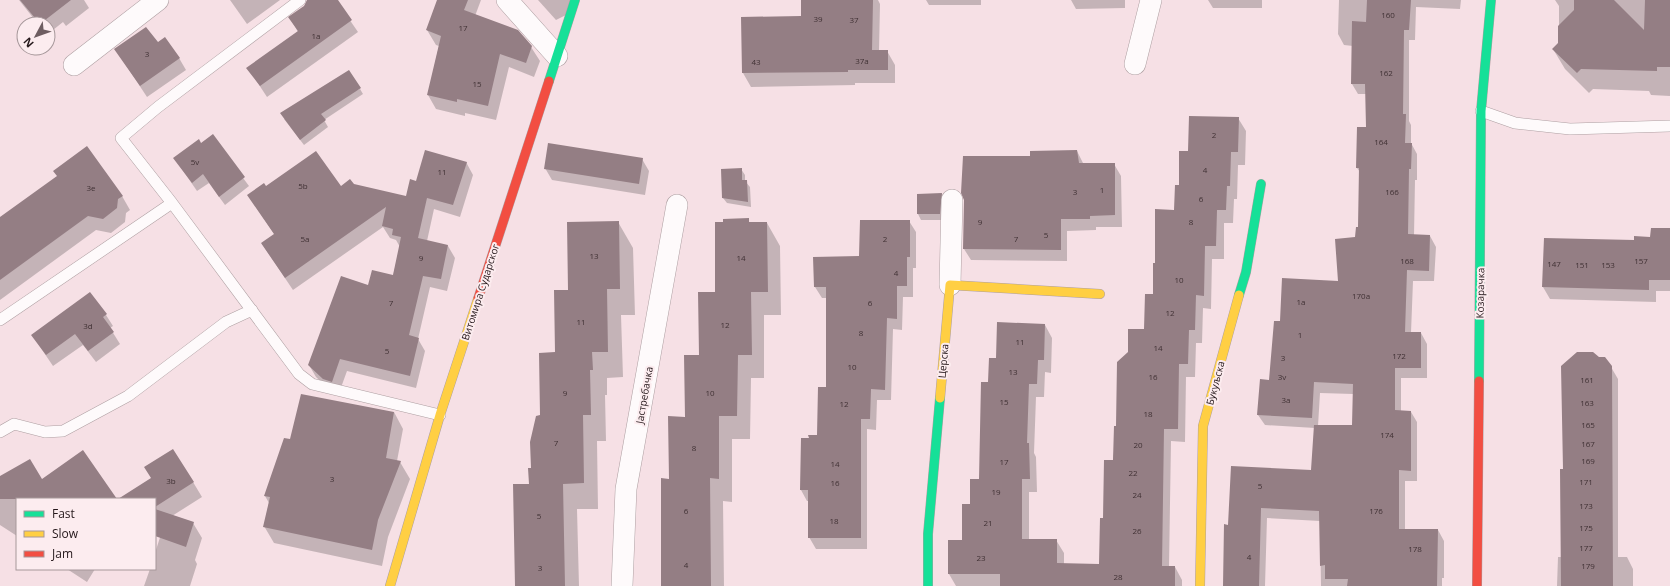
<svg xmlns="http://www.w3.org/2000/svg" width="1670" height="586" font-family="'Open Sans',sans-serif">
<rect width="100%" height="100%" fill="#f6e0e5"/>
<path fill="#0003" fill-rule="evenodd" d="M 19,0 L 84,0 L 89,8 L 66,26 L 63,22 L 48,34 L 48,24 L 38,24 Z
M 230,0 L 280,0 L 247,24 Z
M 308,0 L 336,0 L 358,32 L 267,97 L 248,68 L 298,32 L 290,18 L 305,6 Z
M 438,0 L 481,0 L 475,16 L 531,47 L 540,61 L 534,77 L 509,67 L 496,120 L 465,113 L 465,116 L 436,109 L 428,95 L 439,46 L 436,45 L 427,30 Z
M 538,0 L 575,0 L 570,13 L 556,20 Z
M 802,0 L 878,0 L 880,4 L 879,51 L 887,51 L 895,65 L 895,83 L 855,83 L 855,85 L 751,87 L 743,73 L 802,17 Z
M 926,0 L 981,0 L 981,5 L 929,5 Z
M 1071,0 L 1125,0 L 1125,8 L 1076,9 Z
M 1208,0 L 1262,0 L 1262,8 L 1213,8 Z
M 1339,0 L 1461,0 L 1460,9 L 1416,7 L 1415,40 L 1409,40 L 1409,121 L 1411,125 L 1411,143 L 1417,154 L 1417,180 L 1415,180 L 1414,236 L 1430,236 L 1436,247 L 1434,281 L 1413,281 L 1411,333 L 1421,333 L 1427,344 L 1427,378 L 1401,378 L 1401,411 L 1411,412 L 1417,422 L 1417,481 L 1405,481 L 1405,530 L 1438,530 L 1444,541 L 1444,578 L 1442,578 L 1442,586 L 1321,586 L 1320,521 L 1267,518 L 1265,586 L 1224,586 L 1229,526 L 1312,472 L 1315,428 L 1265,425 L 1258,415 L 1270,381 L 1280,322 L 1339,282 L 1359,228 L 1360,172 L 1357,168 L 1367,129 L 1366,94 L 1358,94 L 1352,84 L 1353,46 L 1344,45 L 1338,34 ZM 1320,393 L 1353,394 L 1353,426 L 1318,426 Z
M 1555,0 L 1670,0 L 1670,96 L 1651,95 L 1649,91 L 1593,89 L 1589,93 L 1565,69 L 1553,49 L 1559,43 L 1559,6 Z
M 157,43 L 179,58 L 186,70 L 147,97 L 116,50 Z
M 360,89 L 363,94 L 324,120 L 328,127 L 304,145 L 284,119 Z
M 1238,118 L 1246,131 L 1245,165 L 1238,165 L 1237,199 L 1234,199 L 1233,223 L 1224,223 L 1224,259 L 1212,259 L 1211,309 L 1203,308 L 1202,343 L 1196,343 L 1195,377 L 1186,377 L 1185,442 L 1171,441 L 1169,567 L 1175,567 L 1182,580 L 1182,586 L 956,586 L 949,574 L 963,541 L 971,505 L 980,480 L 989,383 L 997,359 L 1045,325 L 1052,338 L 1051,373 L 1045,372 L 1044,397 L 1036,397 L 1034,453 L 1036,457 L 1037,492 L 1029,492 L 1029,540 L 1056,540 L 1064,553 L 1064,564 L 1100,565 L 1104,519 L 1129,353 L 1145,330 L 1154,295 L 1156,264 L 1175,211 L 1180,186 L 1189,152 Z
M 212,136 L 249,186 L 225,205 L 209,183 L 197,191 L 175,159 L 201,144 Z
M 1077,151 L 1083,163 L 1114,164 L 1121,176 L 1122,227 L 1096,227 L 1096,230 L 1067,231 L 1067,261 L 971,260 L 964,249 L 1031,157 Z
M 642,159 L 649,171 L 645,195 L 552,180 L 545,168 Z
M 466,162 L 473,175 L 460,217 L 434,209 L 427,241 L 448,246 L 455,258 L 447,291 L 430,287 L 418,339 L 425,351 L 416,388 L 347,371 L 339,393 L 331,391 L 316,377 L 309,365 L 369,287 L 393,276 L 400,247 L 396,240 L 390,238 L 383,227 L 293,290 L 262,244 L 275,235 L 248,195 L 265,187 L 340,187 L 354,185 L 406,197 L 417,182 Z
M 741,169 L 745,175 L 745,181 L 750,187 L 751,207 L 727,203 L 723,198 Z
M 58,177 L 122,196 L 130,210 L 126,213 L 125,222 L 111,233 L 96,230 L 0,300 L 0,219 Z
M 942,194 L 945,200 L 942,220 L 921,220 L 918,214 L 918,195 Z
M 748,220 L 750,223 L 767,223 L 780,246 L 781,315 L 764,315 L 764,378 L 751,378 L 750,439 L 732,439 L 732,502 L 723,501 L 724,586 L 662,586 L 670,480 L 716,293 Z
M 909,221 L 916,232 L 916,268 L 913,268 L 913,297 L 903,297 L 902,330 L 893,329 L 891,400 L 877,400 L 876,430 L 867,429 L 867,549 L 816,549 L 809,537 L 809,501 L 807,501 L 801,490 L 810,439 L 818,436 L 827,388 L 827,298 L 822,298 L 815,287 L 814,258 L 860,257 Z
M 618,222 L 633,248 L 635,315 L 621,315 L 623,377 L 607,378 L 607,395 L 605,395 L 606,441 L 597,441 L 598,509 L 577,509 L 579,586 L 516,586 L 532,470 L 541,416 L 569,291 Z
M 1670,229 L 1670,291 L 1656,291 L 1656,302 L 1550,299 L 1543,287 L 1635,241 L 1651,238 Z
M 90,293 L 106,315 L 113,326 L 110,328 L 120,344 L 96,362 L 83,345 L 53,366 L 32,335 Z
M 1611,367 L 1618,379 L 1618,557 L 1627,557 L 1633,569 L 1633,586 L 1557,586 L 1558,557 L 1561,557 L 1564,470 Z
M 394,412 L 403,429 L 397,461 L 400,462 L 410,479 L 388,537 L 382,566 L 274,543 L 264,526 L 269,503 L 265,496 L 290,440 Z
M 0,477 L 41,481 L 116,499 L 17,499 L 17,536 L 0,525 Z
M 193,482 L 202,497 L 172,516 L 193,523 L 202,538 L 195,560 L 197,564 L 190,586 L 144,586 L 150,569 L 155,569 L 155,553 L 164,525 L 155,531 L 155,499 L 120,499 Z
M 67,569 L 95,569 L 87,582 Z"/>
<path fill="#947e84" d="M 20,0 L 71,0 L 40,24 Z
M 307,0 L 338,0 L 352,20 L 260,86 L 246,68 L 298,31 L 288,17 L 304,6 Z
M 437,0 L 468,0 L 464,10 L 518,30 L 532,46 L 526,63 L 500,54 L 488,106 L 457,99 L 457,102 L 427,95 L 441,36 L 426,30 Z
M 801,0 L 873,0 L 872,50 L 888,50 L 888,70 L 848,70 L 848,72 L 742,73 L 741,17 L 801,16 Z
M 1367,0 L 1411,0 L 1409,30 L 1404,30 L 1403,114 L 1406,114 L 1405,143 L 1412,143 L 1411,169 L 1409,169 L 1408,234 L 1430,235 L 1429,271 L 1407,270 L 1405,332 L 1421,332 L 1421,368 L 1395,368 L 1395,410 L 1411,411 L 1411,471 L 1399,470 L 1399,529 L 1438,529 L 1437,586 L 1347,586 L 1348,579 L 1325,579 L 1325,565 L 1320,566 L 1319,511 L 1261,508 L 1259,586 L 1223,586 L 1224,524 L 1228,525 L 1231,466 L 1311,470 L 1314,425 L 1352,425 L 1353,384 L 1314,382 L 1312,418 L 1257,415 L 1260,379 L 1269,380 L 1274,321 L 1280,321 L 1282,278 L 1338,281 L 1335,239 L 1355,237 L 1356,227 L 1358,227 L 1359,168 L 1356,168 L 1357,127 L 1366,127 L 1365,84 L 1351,84 L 1352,21 L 1366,22 Z
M 1574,0 L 1614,0 L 1644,30 L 1645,0 L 1670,0 L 1670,67 L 1657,67 L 1657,71 L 1581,69 L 1577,73 L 1552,49 L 1558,43 L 1558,26 L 1574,10 Z
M 146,27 L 158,42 L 165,37 L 180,58 L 140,86 L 114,49 Z
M 349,70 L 361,88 L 321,114 L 326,120 L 300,140 L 280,113 Z
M 1189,116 L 1239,117 L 1238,152 L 1231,152 L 1230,186 L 1227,186 L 1226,210 L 1217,210 L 1216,246 L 1205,246 L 1204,296 L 1196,295 L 1195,330 L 1189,330 L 1188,364 L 1179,364 L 1178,429 L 1164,429 L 1162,566 L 1175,566 L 1175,586 L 1000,586 L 1000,574 L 948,574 L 948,540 L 962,540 L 962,504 L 970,504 L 970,479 L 979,479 L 981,382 L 988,382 L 989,358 L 996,358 L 997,322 L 1045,324 L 1044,360 L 1038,360 L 1037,384 L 1029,384 L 1027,443 L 1029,443 L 1030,479 L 1022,479 L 1022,539 L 1057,539 L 1057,563 L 1099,564 L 1100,518 L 1103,518 L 1104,460 L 1113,460 L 1114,426 L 1116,426 L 1117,362 L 1128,352 L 1128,329 L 1144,329 L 1145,294 L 1153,294 L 1153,263 L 1155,263 L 1155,209 L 1174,210 L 1175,185 L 1179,185 L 1179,151 L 1188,151 Z
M 213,134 L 245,177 L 219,197 L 203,174 L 192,183 L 173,158 L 199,139 L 201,143 Z
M 548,143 L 643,158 L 639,184 L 544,169 Z
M 87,146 L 123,196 L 118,199 L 117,208 L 103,219 L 88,216 L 0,280 L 0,217 L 57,176 L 53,171 Z
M 425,150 L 467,162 L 453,205 L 427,198 L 418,238 L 448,245 L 441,279 L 423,276 L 409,335 L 419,338 L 410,376 L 340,359 L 332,382 L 323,379 L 308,365 L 341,276 L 368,285 L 372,270 L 393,275 L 401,237 L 392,235 L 393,229 L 382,226 L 386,207 L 285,278 L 261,243 L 274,234 L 247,195 L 264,183 L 266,186 L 316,151 L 341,186 L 350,179 L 354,184 L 406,196 L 410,179 L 416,181 Z
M 1077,150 L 1079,163 L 1115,163 L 1115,215 L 1090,216 L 1090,219 L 1061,219 L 1061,250 L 963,249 L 964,200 L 961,193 L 963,156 L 1030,156 L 1030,151 Z
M 742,168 L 742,180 L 747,180 L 748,202 L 722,198 L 721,169 Z
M 942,193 L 940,214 L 917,214 L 917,194 Z
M 749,218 L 749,222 L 767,222 L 768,292 L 751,292 L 752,355 L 738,355 L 737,416 L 719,416 L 719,479 L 710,478 L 711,586 L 661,586 L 661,478 L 669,479 L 668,416 L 685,417 L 684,355 L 699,355 L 698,292 L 715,292 L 715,222 L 723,222 L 723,219 Z
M 860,220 L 910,220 L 910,257 L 907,257 L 907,286 L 897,286 L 897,319 L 887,318 L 885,390 L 871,389 L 870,419 L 861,419 L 861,538 L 808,538 L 808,490 L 800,490 L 801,438 L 809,438 L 808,435 L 817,435 L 818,387 L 826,387 L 826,287 L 814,287 L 813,257 L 859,256 Z
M 619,221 L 620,289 L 607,289 L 608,352 L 592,352 L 593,370 L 590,370 L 591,415 L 583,415 L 584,483 L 563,484 L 565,586 L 515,586 L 513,484 L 529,484 L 528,468 L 531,468 L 530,442 L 536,416 L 540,415 L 539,353 L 555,352 L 554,290 L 568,290 L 567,222 Z
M 1651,228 L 1670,228 L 1670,280 L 1649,280 L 1649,290 L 1542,287 L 1544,238 L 1634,240 L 1634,236 L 1650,237 Z
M 90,292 L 107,314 L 103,317 L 114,332 L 88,351 L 75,334 L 46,355 L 31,335 Z
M 1577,352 L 1593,352 L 1599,357 L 1605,357 L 1612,366 L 1613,586 L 1561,586 L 1560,469 L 1563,469 L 1561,366 Z
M 301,394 L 394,412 L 386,458 L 401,461 L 378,520 L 372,550 L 263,527 L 270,497 L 264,496 L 284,438 L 290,439 Z
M 173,449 L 194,482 L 155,507 L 155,499 L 118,499 L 151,478 L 144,467 Z
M 83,450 L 117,499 L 0,499 L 0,476 L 30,459 L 42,479 Z
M 155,509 L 194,522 L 186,547 L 155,536 Z"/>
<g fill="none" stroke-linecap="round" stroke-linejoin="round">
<g stroke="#ae9fa2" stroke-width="12">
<path id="lane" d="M 1481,111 L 1515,123 L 1570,129 L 1670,126
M 172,203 L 299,374 L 312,384 L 440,415
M 0,320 L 172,203 L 121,138 L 158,107 L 300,0
M 0,432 L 14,424 L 45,432 L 63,431 L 128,396 L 226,322 L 252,310"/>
</g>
<g stroke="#ae9fa2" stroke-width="22">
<path id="street" d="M 507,0 L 557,56
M 1135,64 L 1151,0
M 74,65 L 158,0
M 950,285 L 952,200
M 622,586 L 626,489 L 677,205"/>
</g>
<g stroke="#ae9fa2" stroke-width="10">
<path id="fast" d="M 549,81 L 575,0
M 1239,295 L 1246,272 L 1261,184
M 1479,381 L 1481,111 L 1491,0
M 928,586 L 928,534 L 940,398"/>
</g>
<g stroke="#ae9fa2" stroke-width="10">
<path id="slow" d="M 940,398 L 950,285 L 1100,294
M 390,586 L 440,415 L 478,299
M 1200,586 L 1203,426 L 1239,295"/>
</g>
<g stroke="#ae9fa2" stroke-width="10">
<path id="jam" d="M 478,299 L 549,81
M 1477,586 L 1479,381"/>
</g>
<use href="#lane" stroke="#fefafb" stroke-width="11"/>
<use href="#street" stroke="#fefafb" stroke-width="21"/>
<use href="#fast" stroke="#16e098" stroke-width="9"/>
<use href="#slow" stroke="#ffcf43" stroke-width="9"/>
<use href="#jam" stroke="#f24e42" stroke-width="9"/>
</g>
<g text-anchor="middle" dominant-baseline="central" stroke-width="4" stroke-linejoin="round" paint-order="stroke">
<g font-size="8" fill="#403134">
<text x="1388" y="14">160</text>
<text x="818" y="18">39</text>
<text x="854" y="19">37</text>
<text x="463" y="27">17</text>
<text x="316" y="35">1a</text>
<text x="147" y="53">3</text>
<text x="862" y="60">37a</text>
<text x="756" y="61">43</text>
<text x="1386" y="72">162</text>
<text x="477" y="83">15</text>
<text x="1214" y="134">2</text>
<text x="1381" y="141">164</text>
<text x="195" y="161">5v</text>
<text x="1205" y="169">4</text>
<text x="442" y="171">11</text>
<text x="303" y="185">5b</text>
<text x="91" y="187">3e</text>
<text x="1102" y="189">1</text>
<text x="1075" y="191">3</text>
<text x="1392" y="191">166</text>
<text x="1201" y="198">6</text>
<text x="980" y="221">9</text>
<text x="1191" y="221">8</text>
<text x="1046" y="234">5</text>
<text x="305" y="238">5a</text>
<text x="885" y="238">2</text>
<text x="1016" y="238">7</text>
<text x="594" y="255">13</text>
<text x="421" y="257">9</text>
<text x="741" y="257">14</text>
<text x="1407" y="260">168</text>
<text x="1641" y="260">157</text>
<text x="1554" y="263">147</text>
<text x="1582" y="264">151</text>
<text x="1608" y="264">153</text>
<text x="896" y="272">4</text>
<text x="1179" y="279">10</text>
<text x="1361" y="295">170a</text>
<text x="1301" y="301">1a</text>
<text x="391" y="302">7</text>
<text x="870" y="302">6</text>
<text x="1170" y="312">12</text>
<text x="581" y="321">11</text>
<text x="725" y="324">12</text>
<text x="88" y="325">3d</text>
<text x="861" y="332">8</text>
<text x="1300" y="334">1</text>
<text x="1020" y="341">11</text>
<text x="1158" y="347">14</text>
<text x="387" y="350">5</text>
<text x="1399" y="355">172</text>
<text x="1283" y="357">3</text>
<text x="852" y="366">10</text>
<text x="1013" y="371">13</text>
<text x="1153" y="376">16</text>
<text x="1282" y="376">3v</text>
<text x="1587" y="379">161</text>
<text x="565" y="392">9</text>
<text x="710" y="392">10</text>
<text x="1286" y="399">3a</text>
<text x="1004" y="401">15</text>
<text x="1587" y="402">163</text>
<text x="844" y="403">12</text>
<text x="1148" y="413">18</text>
<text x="1588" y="424">165</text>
<text x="1387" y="434">174</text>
<text x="556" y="442">7</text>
<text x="1588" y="443">167</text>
<text x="1138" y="444">20</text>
<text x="694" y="447">8</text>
<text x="1588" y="460">169</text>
<text x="1004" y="461">17</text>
<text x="835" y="463">14</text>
<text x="1133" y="472">22</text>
<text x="332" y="478">3</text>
<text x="171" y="480">3b</text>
<text x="1586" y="481">171</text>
<text x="835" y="482">16</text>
<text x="1260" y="485">5</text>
<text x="996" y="491">19</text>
<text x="1137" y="494">24</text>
<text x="1586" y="505">173</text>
<text x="686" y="510">6</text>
<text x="1376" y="510">176</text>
<text x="539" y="515">5</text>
<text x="834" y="520">18</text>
<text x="988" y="522">21</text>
<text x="1586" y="527">175</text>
<text x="1137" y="530">26</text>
<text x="1586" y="547">177</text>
<text x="1415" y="548">178</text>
<text x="1249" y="556">4</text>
<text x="981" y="557">23</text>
<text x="686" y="564">4</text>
<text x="1588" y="565">179</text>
<text x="540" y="567">3</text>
<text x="1118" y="576">28</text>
</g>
<g font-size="10" fill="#24171a" stroke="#fcecef">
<text transform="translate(480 292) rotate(-72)">Витомира Сударског</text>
<text transform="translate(1480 293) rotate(-89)">Козарачка</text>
<text transform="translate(943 361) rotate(-85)">Церска</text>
<text transform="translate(1215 383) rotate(-75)">Букуљска</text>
<text transform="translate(644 395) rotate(-80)">Јастребачка</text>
</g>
</g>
<rect x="16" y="498" width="140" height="72" fill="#fcecef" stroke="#a6979a"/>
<rect x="24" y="511" width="20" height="6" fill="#16e098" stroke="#a6979a"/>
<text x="52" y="518" font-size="12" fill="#24171a">Fast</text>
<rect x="24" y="531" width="20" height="6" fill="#ffcf43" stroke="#a6979a"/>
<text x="52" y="538" font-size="12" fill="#24171a">Slow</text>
<rect x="24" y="551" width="20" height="6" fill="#f24e42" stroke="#a6979a"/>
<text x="52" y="558" font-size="12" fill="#24171a">Jam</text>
<g transform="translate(36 36) rotate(229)"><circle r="19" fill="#fcecef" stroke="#a6979a"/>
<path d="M0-3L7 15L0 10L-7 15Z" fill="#6e5d61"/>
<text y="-6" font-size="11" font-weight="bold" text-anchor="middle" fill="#24171a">N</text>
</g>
</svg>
